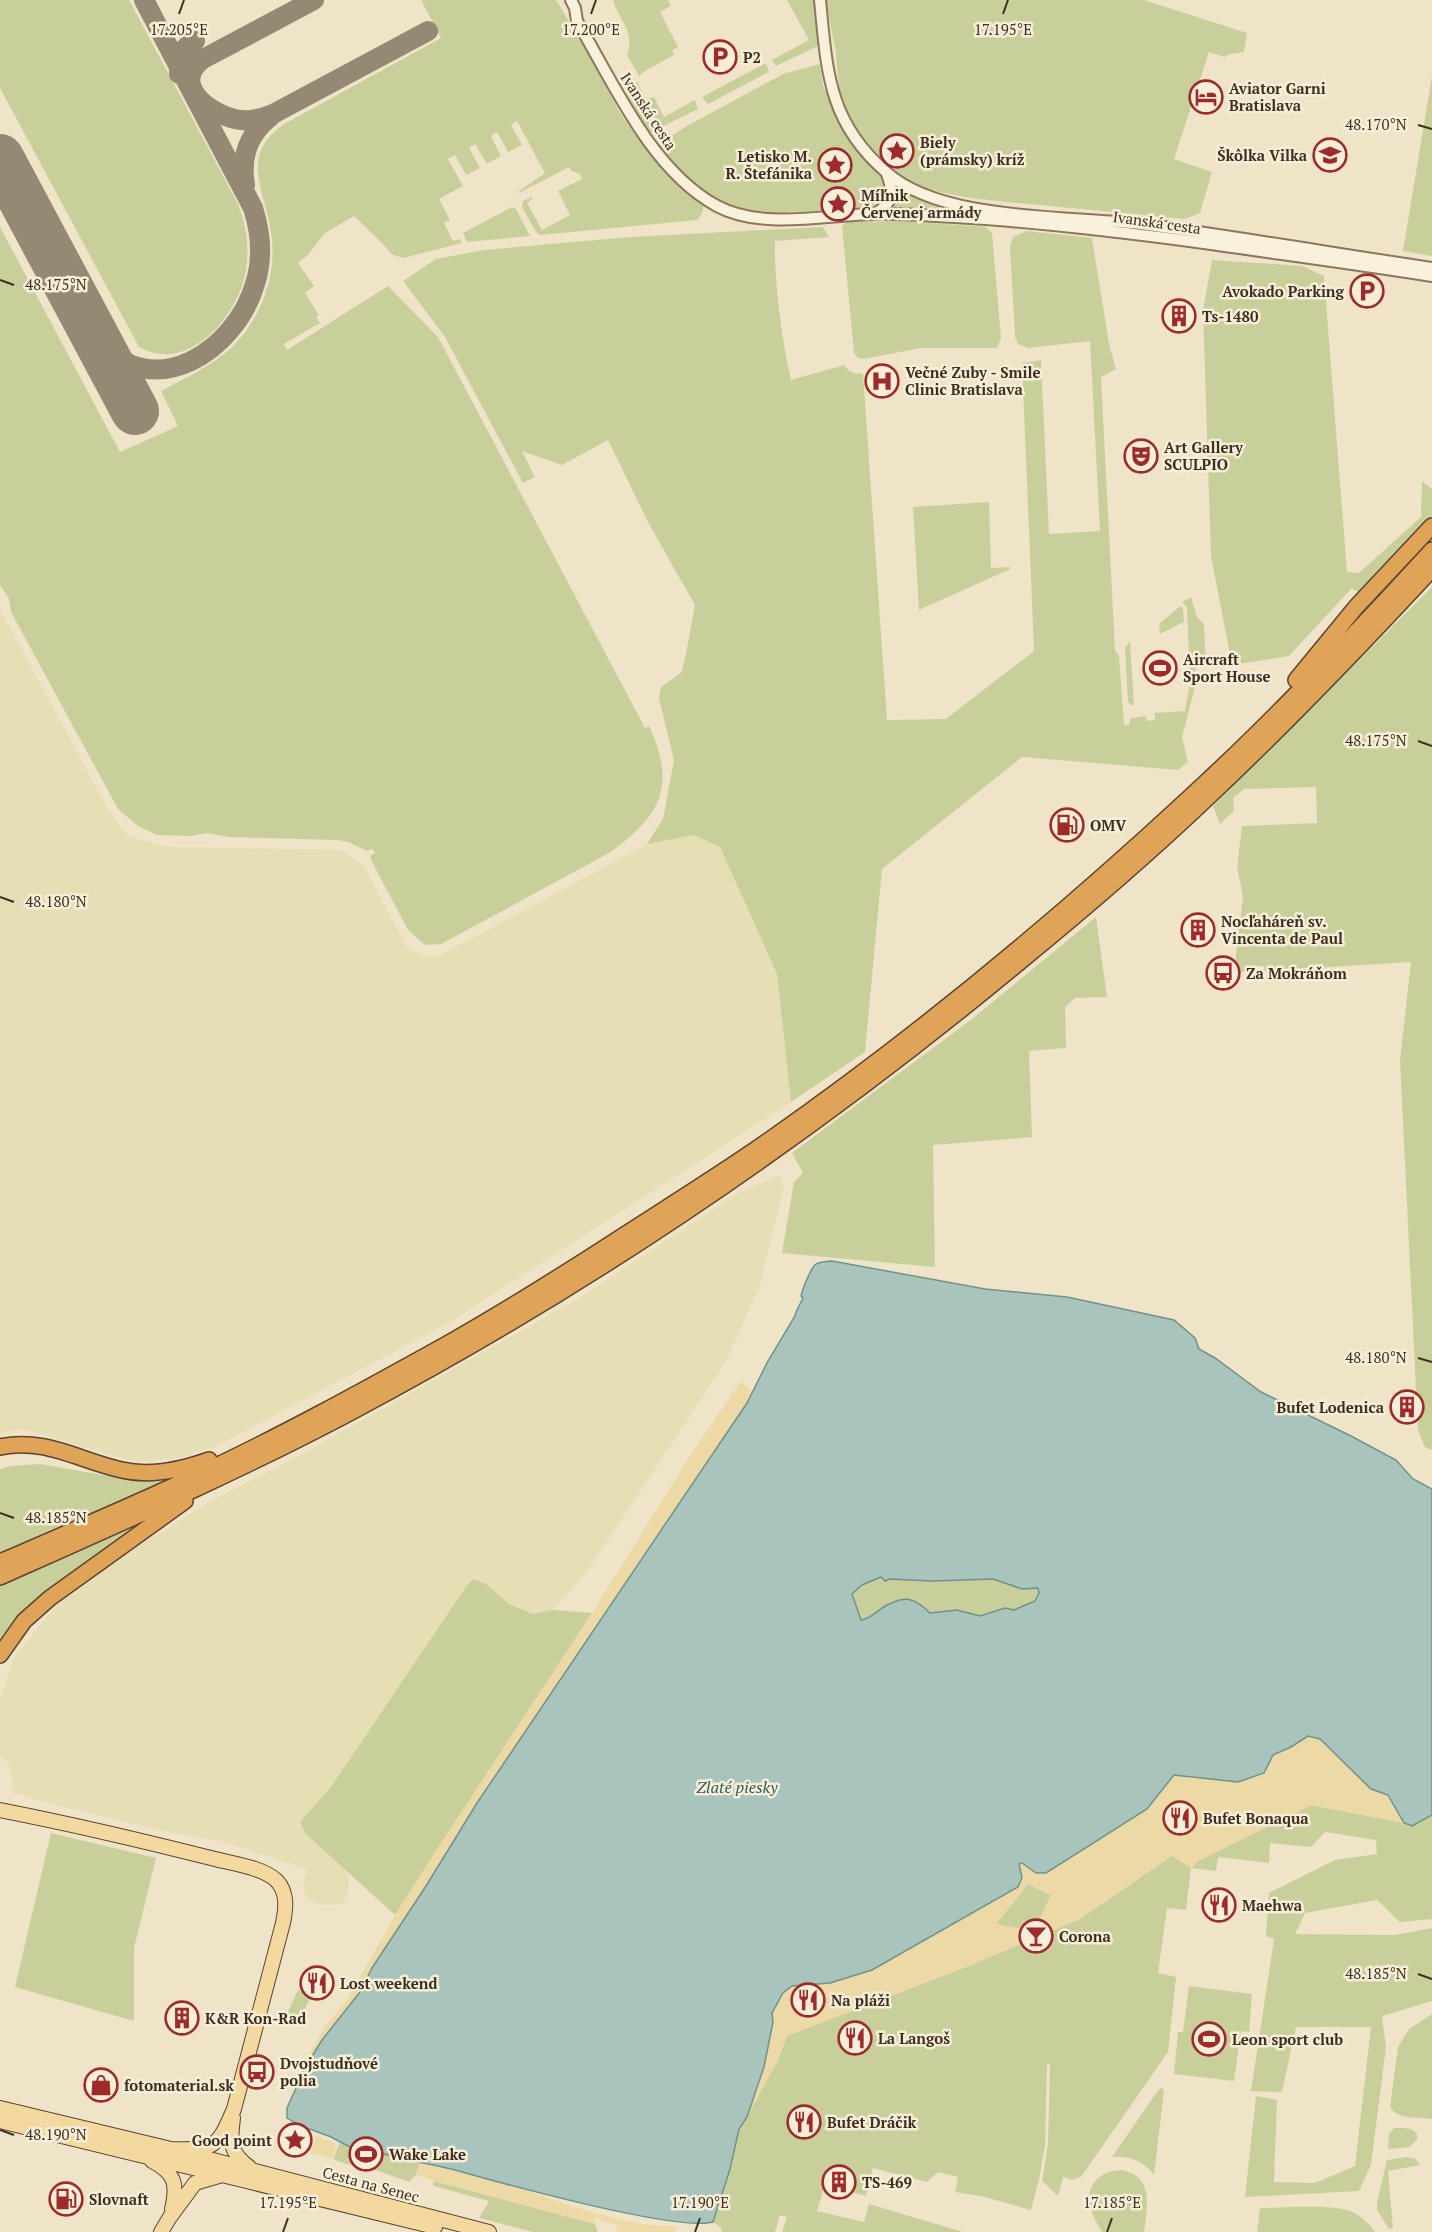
<svg xmlns="http://www.w3.org/2000/svg" width="1432" height="2232" font-family="'PT Serif',serif">
<rect width="100%" height="100%" fill="#f0e4c8"/>
<path fill="#e6deb5" d="M 0,609 L 108,809 L 128,836 L 169,847 L 341,850 L 364,866 L 406,946 L 424,957 L 441,955 L 647,844 L 694,835 L 720,847 L 777,974 L 791,1102 L 450,1322 L 217,1446 L 179,1458 L 137,1462 L 22,1429 L 0,1433 Z
M 779,1175 L 784,1187 L 760,1285 L 727,1360 L 584,1576 L 552,1610 L 533,1614 L 509,1604 L 486,1584 L 472,1579 L 467,1585 L 331,1787 L 300,1822 L 306,1834 L 348,1871 L 349,1889 L 343,1904 L 322,1905 L 307,1899 L 303,1887 L 307,1869 L 217,1840 L 182,1835 L 43,1802 L 12,1792 L 12,1778 L 8,1762 L 0,1756 L 0,1699 L 15,1656 L 54,1608 L 125,1555 L 211,1501 L 304,1453 L 581,1297 L 740,1192 Z"/>
<path fill="#c9cf9b" d="M 0,0 L 129,0 L 237,202 C 247,226 251,253 244,279 C 236,311 205,351 170,354 C 158,355 149,352 139,347 L 0,88 Z
M 421,0 L 556,0 L 583,44 L 620,113 L 639,140 L 642,140 L 702,201 C 705,208 703,214 697,220 L 540,235 L 536,232 L 522,207 L 523,201 L 531,197 L 533,199 L 527,203 L 542,230 L 570,215 L 558,191 L 582,179 L 580,174 L 571,171 L 569,167 L 519,193 L 519,191 L 545,173 L 517,121 L 511,125 L 522,145 L 508,152 L 497,132 L 491,136 L 501,156 L 487,164 L 475,144 L 469,148 L 480,168 L 466,175 L 455,155 L 448,159 L 463,186 L 439,199 L 450,220 L 444,223 L 453,241 L 460,239 L 462,243 L 403,258 L 391,254 L 383,244 L 354,216 L 325,233 L 307,256 L 298,263 L 314,286 L 305,293 L 319,315 L 316,317 L 320,323 L 284,344 L 287,350 L 388,286 L 438,337 L 645,728 L 649,726 C 677,786 661,816 609,853 L 441,944 L 425,945 L 408,930 L 372,862 L 370,856 L 375,853 L 372,849 L 367,851 L 348,842 L 337,840 L 229,837 L 207,833 L 191,836 L 157,835 L 138,826 L 118,809 L 11,612 L 9,599 L 0,585 L 0,227 L 120,452 L 178,426 L 161,391 C 185,378 212,366 232,347 C 260,320 276,278 272,239 C 268,193 235,156 286,123 L 441,38 Z
M 613,0 L 668,0 L 671,6 L 660,12 L 678,47 L 672,51 L 674,55 L 645,71 L 639,76 L 627,55 C 635,29 620,23 613,0 Z
M 787,0 L 817,0 L 820,45 L 776,66 L 772,60 L 809,40 Z
M 826,0 L 1144,0 L 1247,33 L 1244,52 L 1230,54 L 1225,57 L 1209,52 L 1174,159 L 1212,172 L 1200,213 L 1185,219 L 977,199 C 956,196 935,192 914,183 C 881,168 845,123 839,86 C 837,73 837,58 835,45 L 834,44 Z
M 766,63 L 769,72 L 708,104 L 702,97 Z
M 820,64 L 823,86 L 838,116 L 884,177 L 889,187 L 885,200 L 878,208 C 784,214 724,234 660,148 L 660,143 L 687,126 L 783,74 Z
M 1432,76 L 1432,256 L 1403,251 Z
M 637,82 L 646,100 L 654,97 L 664,117 L 695,100 L 698,109 L 649,133 L 627,94 L 627,87 Z
M 894,184 L 921,198 L 949,208 L 967,211 L 886,209 L 896,195 Z
M 512,207 L 516,209 L 530,236 L 467,242 L 463,233 Z
M 902,221 L 986,227 L 992,233 L 1001,338 L 997,348 L 921,348 L 864,359 L 858,358 L 854,353 L 842,226 L 847,222 Z
M 823,227 L 829,237 L 775,241 C 774,282 782,340 791,380 L 844,365 C 849,372 854,375 863,373 L 887,720 L 946,719 L 1034,651 L 1022,363 L 1041,360 L 1049,534 L 1100,531 L 1090,341 L 1028,348 L 1018,344 L 1015,337 L 1010,246 L 1013,237 L 1027,231 L 1092,238 L 1109,344 L 1116,369 L 1101,377 L 1115,650 L 1119,656 L 1124,725 L 1129,725 L 1131,718 L 1146,716 L 1147,721 L 1155,720 L 1155,713 L 1185,711 L 1190,683 L 1187,607 L 1182,602 L 1191,597 L 1197,617 L 1204,624 L 1206,663 L 1196,666 L 1194,691 L 1182,737 L 1188,762 L 1178,770 L 1022,757 L 882,869 L 865,1052 L 791,1102 L 777,974 L 720,847 L 694,835 L 647,844 L 663,819 L 674,760 L 659,699 L 661,687 L 681,673 L 685,659 L 695,605 L 649,524 L 608,440 L 562,465 L 522,451 L 535,477 L 523,483 L 445,337 L 403,281 L 436,259 L 484,250 L 630,237 Z
M 1212,260 L 1302,266 L 1324,276 L 1347,572 L 1359,573 L 1421,517 L 1422,481 L 1432,489 L 1432,516 L 1359,593 L 1352,588 L 1289,656 L 1232,665 L 1211,556 L 1203,310 Z
M 989,502 L 991,568 L 1010,567 L 1010,569 L 919,610 L 913,507 Z
M 1432,587 L 1432,1450 L 1425,1447 L 1418,1430 L 1400,1060 L 1411,962 L 1264,971 L 1264,966 L 1249,966 L 1249,972 L 1240,972 L 1235,963 L 1243,897 L 1237,867 L 1242,826 L 1317,823 L 1316,787 L 1244,789 L 1233,798 L 1234,811 L 1220,824 L 1213,806 Z
M 1180,606 L 1183,608 L 1184,622 L 1160,634 L 1159,624 Z
M 1130,641 L 1134,705 L 1132,705 L 1128,702 L 1125,648 Z
M 1096,917 L 1107,997 L 1075,998 L 1065,1007 L 1066,1048 L 1029,1051 L 1032,1137 L 933,1145 L 935,1267 L 782,1253 L 794,1182 L 803,1173 L 792,1153 L 972,1019 Z
M 40,1464 L 126,1479 L 170,1479 L 144,1525 L 0,1648 L 0,1469 L 10,1466 Z
M 881,1577 L 932,1581 L 993,1579 L 1022,1589 L 1038,1588 L 1039,1593 L 1035,1601 L 1014,1610 L 1005,1608 L 980,1616 L 957,1610 L 930,1613 L 919,1602 L 883,1607 L 867,1620 L 861,1621 L 852,1594 L 862,1585 Z
M 473,1579 L 486,1584 L 509,1604 L 533,1614 L 552,1610 L 592,1613 L 395,1915 L 306,1834 L 300,1822 L 331,1787 L 467,1585 Z
M 1311,1805 L 1404,1823 L 1412,1826 L 1432,1815 L 1432,1919 L 1400,1922 L 1377,1900 L 1305,1913 L 1295,1934 L 1395,1935 L 1432,1928 L 1432,2001 L 1382,2016 L 1386,2047 L 1371,2165 L 1359,2191 L 1245,2197 L 1256,2096 L 1277,2100 L 1274,2182 L 1315,2183 L 1355,2166 L 1371,2027 L 1296,2027 L 1282,2092 L 1251,2091 L 1274,1939 L 1266,1936 L 1269,1893 L 1335,1860 L 1377,1854 L 1376,1840 L 1325,1832 L 1311,1847 L 1270,1843 L 1269,1863 L 1218,1857 L 1216,1871 L 1191,1868 L 1186,1910 L 1167,1908 L 1158,1973 L 1176,1977 L 1168,2052 L 1081,2177 L 1072,2180 L 1063,2177 L 1058,2196 L 1042,2181 L 1048,2144 L 1050,2064 L 1047,2065 L 1045,2145 L 1039,2180 L 1031,2210 L 985,2197 L 955,2192 L 958,2177 L 938,2172 L 927,2182 L 873,2168 L 866,2196 L 825,2185 L 817,2211 L 864,2222 L 869,2204 L 963,2232 L 782,2232 L 787,2217 L 780,2215 L 775,2232 L 722,2232 L 721,2228 L 713,2222 L 730,2169 L 739,2129 L 777,2062 L 787,2036 L 966,1967 L 1080,1919 L 1172,1855 L 1191,1868 L 1198,1861 Z
M 51,1833 L 156,1858 L 134,1948 L 134,2021 L 15,1987 Z
M 1028,1884 L 1051,1895 L 1041,1917 L 1032,1929 L 1027,1930 L 996,1924 Z
M 1189,1986 L 1252,1994 L 1249,2032 L 1241,2031 L 1234,2081 L 1174,2074 L 1178,2032 L 1183,2032 Z
M 303,1987 L 313,1993 L 299,2020 L 287,2014 L 298,1990 L 300,1991 Z
M 1432,2014 L 1432,2119 C 1419,2117 1397,2120 1390,2107 L 1398,2047 L 1409,2029 Z
M 1162,2088 L 1164,2091 L 1154,2175 C 1144,2161 1129,2155 1112,2157 L 1159,2089 Z
M 1394,2128 C 1405,2128 1415,2126 1418,2138 L 1410,2147 L 1388,2149 L 1389,2134 Z
M 343,2135 L 420,2162 L 416,2175 L 409,2182 L 373,2169 L 346,2164 L 333,2159 Z
M 1407,2157 L 1416,2159 L 1420,2165 L 1388,2171 L 1393,2228 L 1389,2229 L 1377,2210 L 1377,2202 L 1387,2160 Z
M 1122,2170 C 1155,2177 1147,2207 1144,2232 L 1102,2232 C 1098,2225 1093,2217 1091,2209 C 1083,2187 1100,2170 1122,2170 Z
M 434,2181 L 595,2224 L 598,2232 L 533,2232 L 479,2218 L 489,2201 L 433,2186 Z
M 1260,2208 C 1284,2208 1329,2204 1350,2211 C 1359,2214 1370,2224 1375,2232 L 1257,2232 Z"/>
<path fill="#ecd9a5" fill-rule="evenodd" d="M 741,1381 L 753,1392 L 747,1403 L 477,1803 L 426,1886 L 372,1968 L 360,1992 L 322,2040 L 307,2064 L 306,2061 L 324,2028 L 347,2000 L 395,1915 L 439,1846 L 592,1613 L 690,1456 Z
M 1308,1736 L 1320,1739 L 1371,1789 L 1388,1795 L 1404,1823 L 1311,1805 L 1198,1861 L 1191,1868 L 1172,1856 L 1080,1919 L 966,1967 L 787,2036 L 777,2062 L 747,2117 L 764,2067 L 773,2022 L 772,2013 L 783,1993 L 792,1986 L 830,1983 L 872,1970 L 916,1945 L 1022,1877 L 1019,1864 L 1022,1863 L 1036,1873 L 1147,1809 L 1174,1775 L 1238,1781 L 1264,1773 L 1273,1755 L 1291,1747 ZM 1028,1884 L 1051,1895 L 1041,1917 L 1032,1929 L 1027,1930 L 996,1924 Z
M 285,2128 L 310,2136 L 306,2151 L 280,2144 Z
M 316,2136 L 337,2144 L 332,2158 L 311,2153 Z
M 420,2162 C 451,2169 481,2176 510,2185 C 564,2202 620,2227 676,2226 L 675,2232 L 622,2232 L 616,2230 L 617,2225 L 594,2218 L 595,2224 L 434,2181 L 416,2175 Z"/>
<path fill="#a9c4bc" stroke="#6f938a" stroke-width="1.5" fill-rule="evenodd" d="M 832,1261 L 985,1289 L 1067,1297 L 1174,1320 L 1195,1338 L 1199,1349 L 1215,1358 L 1261,1392 L 1351,1436 L 1396,1460 L 1413,1479 L 1432,1489 L 1432,1815 L 1412,1826 L 1404,1823 L 1388,1795 L 1371,1789 L 1320,1739 L 1308,1736 L 1291,1747 L 1273,1755 L 1264,1773 L 1238,1782 L 1174,1775 L 1147,1809 L 1046,1873 L 1036,1873 L 1022,1863 L 1019,1864 L 1022,1878 L 1018,1887 L 872,1970 L 830,1983 L 792,1986 L 783,1993 L 772,2013 L 773,2022 L 764,2067 L 747,2117 L 739,2129 L 730,2169 L 713,2222 C 677,2232 501,2183 455,2170 C 426,2162 395,2160 367,2148 L 361,2151 C 350,2148 341,2142 331,2137 C 316,2131 300,2127 287,2118 L 287,2108 L 307,2064 L 322,2040 L 360,1992 L 372,1968 L 426,1886 L 477,1803 L 747,1403 L 768,1361 L 795,1316 L 796,1312 L 803,1298 L 801,1296 C 802,1291 804,1287 806,1281 C 814,1265 812,1262 832,1261 ZM 881,1577 L 885,1581 L 890,1579 L 932,1581 L 993,1579 L 1022,1589 L 1038,1588 L 1039,1593 L 1035,1601 L 1014,1610 L 1005,1608 L 980,1616 L 957,1610 L 930,1613 C 913,1596 903,1595 882,1608 C 875,1613 870,1619 861,1620 L 852,1594 L 862,1585 Z"/>
<g fill="none" stroke-linecap="round" stroke-linejoin="round">
<path stroke="#968974" stroke-width="20" d="M 203,59 C 168,85 213,117 241,120 C 252,121 263,118 273,114 L 428,31
M 190,62 L 203,59 L 314,0
M 179,74 C 179,60 182,46 195,41
M 245,185 C 240,157 249,133 271,116
M 62,272 L 99,340 C 153,406 236,350 255,284 C 263,259 261,233 253,208 L 144,0"/>
<path stroke="#968974" stroke-width="48" d="M 0,158 L 135,411"/>
<g stroke="#8d765c" stroke-width="14">
<path id="tertiary" d="M 571,0 L 575,8 L 577,21 C 614,84 651,170 717,206 C 761,230 825,215 874,214 C 901,213 928,216 955,217 C 1039,222 1121,232 1204,243 C 1280,254 1356,264 1432,276
M 820,0 C 827,71 828,122 886,172 C 943,223 1075,215 1149,225 C 1244,238 1338,254 1432,268
M 875,214 C 894,202 894,193 887,174"/>
</g>
<g stroke="#5b4430" stroke-width="16">
<path id="primary" d="M 0,1810 C 72,1824 144,1841 215,1859 C 234,1864 261,1867 276,1880 C 288,1892 286,1908 283,1923 L 234,2109 C 217,2149 214,2150 171,2149
M 0,2108 L 171,2149 L 489,2232
M 233,2118 C 230,2142 229,2152 249,2167
M 0,2121 L 435,2227
M 152,2161 C 175,2173 178,2184 172,2209
M 161,2232 L 170,2217 L 195,2183 L 222,2175"/>
</g>
<g stroke="#5b4430" stroke-width="18">
<path id="motorway" d="M 1296,680 L 1356,607 L 1432,526
M 0,1447 C 44,1437 80,1461 122,1470 C 151,1477 181,1470 209,1460
M 0,1562 C 65,1534 131,1506 195,1476 C 281,1436 364,1390 447,1344 C 509,1309 569,1271 629,1232 C 671,1205 714,1178 755,1150 C 908,1044 1053,924 1190,797 C 1275,719 1354,635 1432,550
M 0,1577 C 119,1524 238,1472 353,1411 C 591,1285 815,1132 1022,960 C 1083,910 1144,858 1202,803 C 1282,728 1358,649 1432,569
M 0,1655 L 24,1621 L 50,1598 L 185,1501"/>
</g>
<use href="#tertiary" stroke="#faf1dc" stroke-width="10"/>
<use href="#primary" stroke="#f3d9a0" stroke-width="14"/>
<use href="#motorway" stroke="#e0a458" stroke-width="15"/>
</g>
<path fill="none" stroke="#3d2e20" stroke-width="2" d="M 179,14 L 184,0M 591,14 L 596,0M 1003,14 L 1008,0M 1418,125 L 1432,129M 0,280 L 14,285M 1418,741 L 1432,746M 0,897 L 14,902M 1418,1358 L 1432,1362M 0,1513 L 14,1518M 1418,1974 L 1432,1979M 0,2130 L 14,2135M 283,2232 L 288,2218M 695,2232 L 700,2218M 1107,2232 L 1112,2218"/>
<defs>
<g id="parking-ring" transform="scale(1.725)"><circle r="9.5" fill="#f7eed8" stroke="#9e2a2b" stroke-width="1.5"/><path d="M-3.5-5.5H1a3.5 3.5 0 0 1 0 7H-1V5.5H-3.5ZM-1-3.4V-.6H.8a1.4 1.4 0 0 0 0-2.8Z" fill="#9e2a2b"/></g>
<g id="hotel-ring" transform="scale(1.725)"><circle r="9.5" fill="#f7eed8" stroke="#9e2a2b" stroke-width="1.5"/><path d="M-6-4.5h1.5V1H6V5H4.5V3h-9V5H-6ZM-4 0a1.8 1.8 0 1 1 3.6 0ZM.5 0V-2.5h3Q6-2.5 6 0Z" fill="#9e2a2b"/></g>
<g id="sight-ring" transform="scale(1.725)"><circle r="9.5" fill="#f7eed8" stroke="#9e2a2b" stroke-width="1.5"/><path d="M0-6L1.8-2.2L6-1.7L2.9 1.2L3.7 5.4L0 3.3L-3.7 5.4L-2.9 1.2L-6-1.7L-1.8-2.2Z" fill="#9e2a2b"/></g>
<g id="school-ring" transform="scale(1.725)"><circle r="9.5" fill="#f7eed8" stroke="#9e2a2b" stroke-width="1.5"/><path d="M0-5L7-2L0 1L-7-2ZM-4 1L0 2.5L4 1V4Q0 6-4 4Z" fill="#9e2a2b"/></g>
<g id="building-ring" transform="scale(1.725)"><circle r="9.5" fill="#f7eed8" stroke="#9e2a2b" stroke-width="1.5"/><path d="M-4-6H4V6H1V3H-1V6H-4ZM-2.5-4.3h1.7v1.8h-1.7ZM.8-4.3h1.7v1.8H.8ZM-2.5-1h1.7V.8h-1.7ZM.8-1h1.7V.8H.8Z" fill="#9e2a2b"/></g>
<g id="hospital-ring" transform="scale(1.725)"><circle r="9.5" fill="#f7eed8" stroke="#9e2a2b" stroke-width="1.5"/><path d="M-5-5h3v3.5h4V-5h3V5h-3V1.5h-4V5h-3Z" fill="#9e2a2b"/></g>
<g id="theatre-ring" transform="scale(1.725)"><circle r="9.5" fill="#f7eed8" stroke="#9e2a2b" stroke-width="1.5"/><path d="M-5-5.5Q0-4 5-5.5V0Q5 5 0 6Q-5 5-5 0ZM-3.3-2.5H-1v1.5H-3.3ZM1-2.5H3.3v1.5H1ZM-2.8 1Q0 5.5 2.8 1Z" fill="#9e2a2b"/></g>
<g id="stadium-ring" transform="scale(1.725)"><circle r="9.5" fill="#f7eed8" stroke="#9e2a2b" stroke-width="1.5"/><path d="M0-5a6.5 5 0 1 0 0 10a6.5 5 0 1 0 0-10ZM-3.5-1.8h7v3.6h-7Z" fill="#9e2a2b"/></g>
<g id="fuel-ring" transform="scale(1.725)"><circle r="9.5" fill="#f7eed8" stroke="#9e2a2b" stroke-width="1.5"/><path d="M-5.5-6h7V0h2V4h1.3V-2.5L3-4.5l.8-.8L6-3V5H2.5V1h-1V6h-7ZM-4.2-4.7v3.2H.2V-4.7Z" fill="#9e2a2b"/></g>
<g id="bus-ring" transform="scale(1.725)"><circle r="9.5" fill="#f7eed8" stroke="#9e2a2b" stroke-width="1.5"/><path d="M-5-6H5V4H4V6H2V4H-2V6H-4V4H-5ZM-3.5-4V0h7V-4ZM-3.5 1.2v1.5H-2V1.2ZM2 1.2v1.5H3.5V1.2Z" fill="#9e2a2b"/></g>
<g id="restaurant-ring" transform="scale(1.725)"><circle r="9.5" fill="#f7eed8" stroke="#9e2a2b" stroke-width="1.5"/><path d="M-5-6h1v4h1v-4h1v4h1v-4h1v5L-1.5 .5V6h-2V.5L-5-1ZM5-6V6H3V1.5H1.5Q1.5-4 5-6Z" fill="#9e2a2b"/></g>
<g id="bar-ring" transform="scale(1.725)"><circle r="9.5" fill="#f7eed8" stroke="#9e2a2b" stroke-width="1.5"/><path d="M-6-5H6L.8 .8V4.5H3.5V6h-7V4.5H-.8V.8Z" fill="#9e2a2b"/></g>
<g id="shop-ring" transform="scale(1.725)"><circle r="9.5" fill="#f7eed8" stroke="#9e2a2b" stroke-width="1.5"/><path d="M-5-2.5h2.3a2.7 3.5 0 0 1 5.4 0H5L5.5 6h-11ZM-1.5-2.5h3a1.5 2.3 0 0 0-3 0Z" fill="#9e2a2b"/></g>
</defs>
<g fill-rule="evenodd">
<use href="#parking-ring" x="720" y="57"/>
<use href="#hotel-ring" x="1206" y="97"/>
<use href="#sight-ring" x="897" y="151"/>
<use href="#school-ring" x="1330" y="155"/>
<use href="#sight-ring" x="835" y="165"/>
<use href="#sight-ring" x="838" y="204"/>
<use href="#parking-ring" x="1367" y="291"/>
<use href="#building-ring" x="1179" y="316"/>
<use href="#hospital-ring" x="882" y="381"/>
<use href="#theatre-ring" x="1141" y="456"/>
<use href="#stadium-ring" x="1160" y="668"/>
<use href="#fuel-ring" x="1067" y="825"/>
<use href="#building-ring" x="1198" y="930"/>
<use href="#bus-ring" x="1223" y="973"/>
<use href="#building-ring" x="1407" y="1407"/>
<use href="#restaurant-ring" x="1180" y="1818"/>
<use href="#restaurant-ring" x="1219" y="1905"/>
<use href="#bar-ring" x="1036" y="1936"/>
<use href="#restaurant-ring" x="317" y="1983"/>
<use href="#restaurant-ring" x="808" y="2000"/>
<use href="#building-ring" x="182" y="2018"/>
<use href="#restaurant-ring" x="855" y="2038"/>
<use href="#stadium-ring" x="1209" y="2039"/>
<use href="#bus-ring" x="257" y="2072"/>
<use href="#shop-ring" x="101" y="2085"/>
<use href="#restaurant-ring" x="804" y="2122"/>
<use href="#sight-ring" x="295" y="2140"/>
<use href="#stadium-ring" x="366" y="2154"/>
<use href="#building-ring" x="839" y="2182"/>
<use href="#fuel-ring" x="66" y="2199"/>
</g>
<g text-anchor="middle" dominant-baseline="central" stroke-width="5" stroke-linejoin="round" paint-order="stroke">
<g font-size="15" font-weight="bold" fill="#3d2e20" stroke="#f7eed8" text-anchor="start">
<text x="743" y="57">P2</text>
<text x="1229" y="88">Aviator Garni<tspan x="1229" dy="17">Bratislava</tspan></text>
<text x="920" y="142">Biely<tspan x="920" dy="17">(prámsky) kríž</tspan></text>
<text x="1307" y="155" text-anchor="end">Škôlka Vilka</text>
<text x="812" y="156" text-anchor="end">Letisko M.<tspan x="812" dy="17">R. Štefánika</tspan></text>
<text x="861" y="195">Míľnik<tspan x="861" dy="17">Červenej armády</tspan></text>
<text x="1344" y="291" text-anchor="end">Avokado Parking</text>
<text x="1202" y="316">Ts-1480</text>
<text x="905" y="372">Večné Zuby - Smile<tspan x="905" dy="17">Clinic Bratislava</tspan></text>
<text x="1164" y="447">Art Gallery<tspan x="1164" dy="17">SCULPIO</tspan></text>
<text x="1183" y="659">Aircraft<tspan x="1183" dy="17">Sport House</tspan></text>
<text x="1090" y="825">OMV</text>
<text x="1221" y="921">Nocľaháreň sv.<tspan x="1221" dy="17">Vincenta de Paul</tspan></text>
<text x="1246" y="973">Za Mokráňom</text>
<text x="1384" y="1407" text-anchor="end">Bufet Lodenica</text>
<text x="1203" y="1818">Bufet Bonaqua</text>
<text x="1242" y="1905">Maehwa</text>
<text x="1059" y="1936">Corona</text>
<text x="340" y="1983">Lost weekend</text>
<text x="831" y="2000">Na pláži</text>
<text x="205" y="2018">K&amp;R Kon-Rad</text>
<text x="878" y="2038">La Langoš</text>
<text x="1232" y="2039">Leon sport club</text>
<text x="280" y="2063">Dvojstudňové<tspan x="280" dy="17">polia</tspan></text>
<text x="124" y="2085">fotomaterial.sk</text>
<text x="827" y="2122">Bufet Dráčik</text>
<text x="272" y="2140" text-anchor="end">Good point</text>
<text x="389" y="2154">Wake Lake</text>
<text x="862" y="2182">TS-469</text>
<text x="89" y="2199">Slovnaft</text>
</g>
<g font-size="15" fill="#3d2e20" stroke="#f7eed8">
<text transform="translate(649 111) rotate(57)">Ivanská cesta</text>
<text transform="translate(1157 222) rotate(8)">Ivanská cesta</text>
<text transform="translate(371 2184) rotate(15)">Cesta na Senec</text>
</g>
<g font-size="16" font-style="italic" fill="#2f5d5a" stroke="#f7eed8">
<text x="737" y="1787">Zlaté piesky</text>
</g>
</g>
<g font-size="15" text-anchor="middle" fill="#3d2e20" stroke="#f7eed8" stroke-width="5" stroke-linejoin="round" paint-order="stroke">
<text x="179" y="35">17.205°E</text>
<text x="591" y="35">17.200°E</text>
<text x="1003" y="35">17.195°E</text>
<text x="1376" y="130">48.170°N</text>
<text x="56" y="290">48.175°N</text>
<text x="1376" y="746">48.175°N</text>
<text x="56" y="907">48.180°N</text>
<text x="1376" y="1363">48.180°N</text>
<text x="56" y="1523">48.185°N</text>
<text x="1376" y="1979">48.185°N</text>
<text x="56" y="2140">48.190°N</text>
<text x="288" y="2208">17.195°E</text>
<text x="700" y="2208">17.190°E</text>
<text x="1112" y="2208">17.185°E</text>
</g>
</svg>
